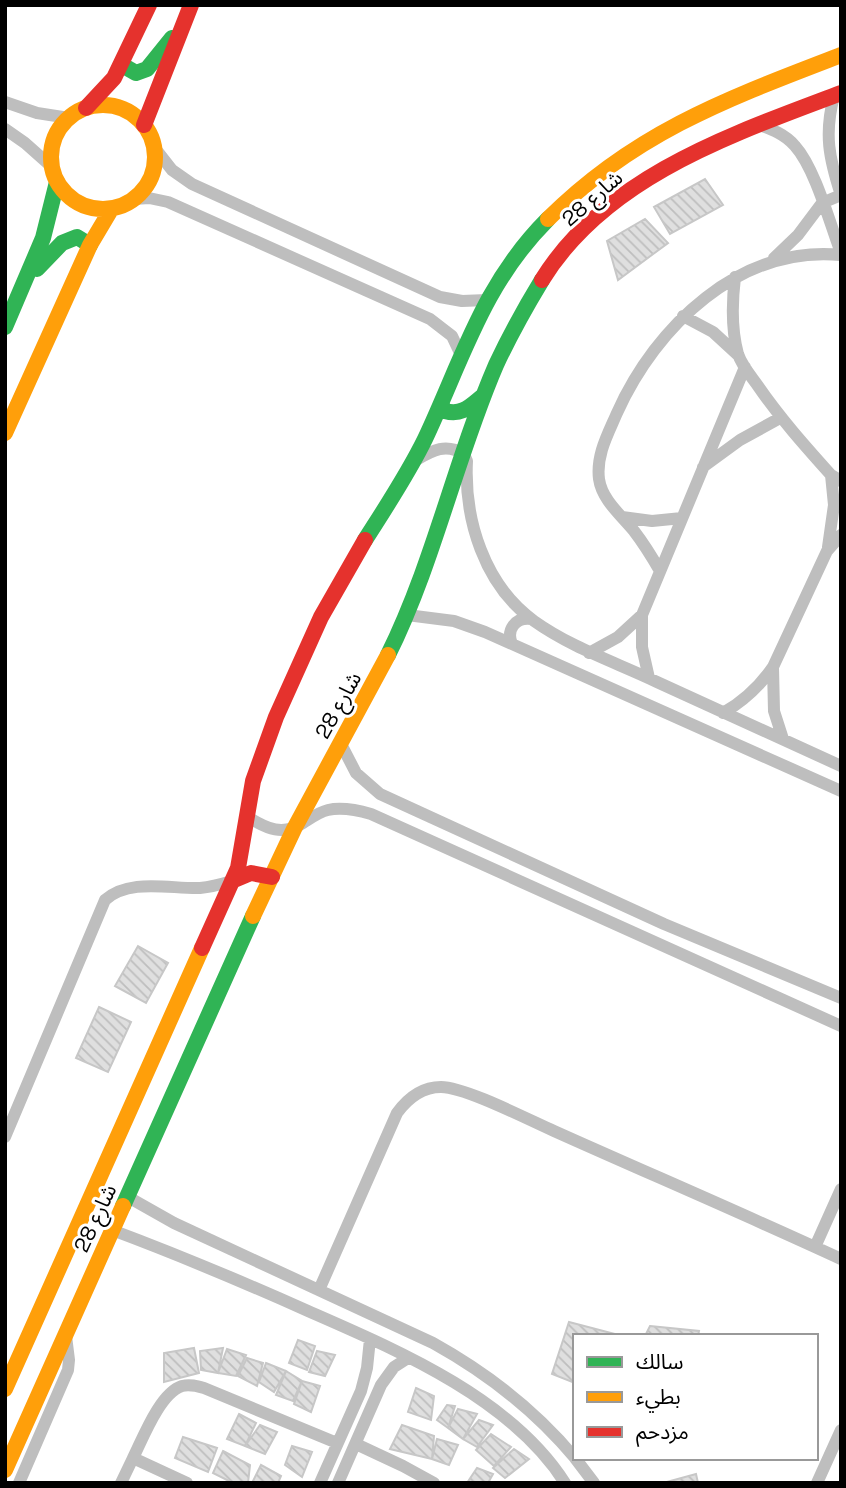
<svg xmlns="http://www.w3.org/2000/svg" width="846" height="1488" font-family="'Space Grotesk','Noto Sans Arabic',sans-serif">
<defs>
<pattern id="building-back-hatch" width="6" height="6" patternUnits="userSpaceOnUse" patternTransform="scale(1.75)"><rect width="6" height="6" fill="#dfdfdf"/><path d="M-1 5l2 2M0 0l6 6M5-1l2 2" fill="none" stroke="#bebebe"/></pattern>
</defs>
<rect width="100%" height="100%" fill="#fff"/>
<path fill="url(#building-back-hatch)" stroke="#c7c7c7" stroke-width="2" d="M 705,179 L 723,205 L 670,234 L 654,207 Z
M 645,219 L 668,243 L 618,280 L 607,241 Z
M 138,946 L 168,963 L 146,1003 L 115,986 Z
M 99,1007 L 131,1022 L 108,1072 L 76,1058 Z
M 569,1322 L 615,1334 L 615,1336 L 575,1336 L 575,1383 L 552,1374 Z
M 650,1326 L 699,1331 L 698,1336 L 645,1336 Z
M 298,1340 L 315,1346 L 307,1370 L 289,1363 Z
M 194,1348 L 199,1373 L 164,1382 L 164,1353 Z
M 223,1348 L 218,1373 L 201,1370 L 200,1351 Z
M 227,1349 L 246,1355 L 236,1376 L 218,1373 Z
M 317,1351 L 335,1355 L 325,1376 L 309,1372 Z
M 247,1358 L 263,1363 L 257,1386 L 238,1376 Z
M 266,1363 L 286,1371 L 274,1392 L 259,1382 Z
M 286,1371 L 302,1381 L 293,1401 L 276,1395 Z
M 302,1381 L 320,1386 L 311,1412 L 294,1404 Z
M 416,1388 L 434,1396 L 431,1420 L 408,1412 Z
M 447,1405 L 455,1406 L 448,1428 L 437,1420 Z
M 458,1409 L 477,1414 L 463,1439 L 448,1428 Z
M 239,1414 L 256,1423 L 245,1446 L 227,1439 Z
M 479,1420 L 493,1425 L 477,1447 L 463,1439 Z
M 260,1425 L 277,1432 L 265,1454 L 245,1446 Z
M 402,1425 L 434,1436 L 432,1459 L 390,1449 Z
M 491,1434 L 511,1447 L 494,1466 L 476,1450 Z
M 183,1437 L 217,1448 L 208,1472 L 175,1458 Z
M 437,1439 L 458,1445 L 449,1465 L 432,1459 Z
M 292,1446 L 312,1452 L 302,1477 L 285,1465 Z
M 514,1449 L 529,1459 L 505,1478 L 493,1468 Z
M 223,1451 L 250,1465 L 248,1483 L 233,1483 L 213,1473 Z
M 261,1465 L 281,1476 L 278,1483 L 252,1483 Z
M 477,1468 L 493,1474 L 488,1483 L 467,1483 Z
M 696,1474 L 698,1483 L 663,1483 Z"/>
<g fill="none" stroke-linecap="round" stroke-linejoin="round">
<path stroke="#bebebe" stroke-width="12" d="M 834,96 C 824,134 829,158 841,195
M 5,102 L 37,113 L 69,118
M 757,124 C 771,129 785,134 795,146 C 815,168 830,224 841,253
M 5,129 L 25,143 L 52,167
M 154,147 L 172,170 L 192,184 L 440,297 L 462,301 L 487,300
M 134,199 L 149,198 L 168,202 L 430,319 L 452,336 L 460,353
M 774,258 L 798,235 L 822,203 L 841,195
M 735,277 C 732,302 731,329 738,354 C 742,366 751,376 758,386 C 780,418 805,446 831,475 L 841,481
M 683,316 L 713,332 L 738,355
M 416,460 C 433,450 446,443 464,454 L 467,461 C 464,519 484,585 534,621 C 572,648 615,662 657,682 C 718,710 779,738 841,766
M 703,467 L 740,440 L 780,418
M 622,517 L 652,521 L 682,518
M 828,547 L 834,505 L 831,475
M 660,571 C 652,557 644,544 634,531 C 621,515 602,500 599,479 C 596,455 608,434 617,413 C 656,326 740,245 841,255
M 407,615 L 454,621 L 485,632 L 841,791
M 512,644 C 506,630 515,617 531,619
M 589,653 L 618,637 L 642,615
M 773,668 L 774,711 L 783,739
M 649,678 L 642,647 L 642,615 L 745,367
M 723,713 C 744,701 759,687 773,667 L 827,551 L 841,535
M 341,744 L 356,773 L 380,794 L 664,924 L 841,998
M 248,817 C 267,829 283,836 303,823 C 311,818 319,812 328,810 C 342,807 357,810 371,814 L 841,1026
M 5,1137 L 105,900 C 129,878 170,889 200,888 C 211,887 222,884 232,881
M 128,1197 L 174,1223 L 433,1343 C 487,1373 535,1410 575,1458
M 112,1230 C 179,1255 243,1282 308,1311 C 397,1350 511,1398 565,1483
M 815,1247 L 841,1189
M 319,1290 L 397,1113 C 408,1098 422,1087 441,1087 C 465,1087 529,1120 554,1131 C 650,1174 746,1215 841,1259
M 356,1444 L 403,1466 L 434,1483
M 133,1458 C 143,1438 160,1393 182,1386 C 190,1384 197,1386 204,1388 L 337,1443
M 575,1458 L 594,1483
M 19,1483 L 68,1370 L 69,1360 L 66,1336
M 121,1483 L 133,1458 L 187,1483
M 320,1483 L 361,1391 L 367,1368 L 370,1339
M 338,1483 L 381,1385 L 394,1367 L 408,1358
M 817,1483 L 841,1430"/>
<path stroke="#30b455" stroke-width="16" d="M 122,65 L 136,73 L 147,69 L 172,38
M 37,269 L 62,243 L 77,237 L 90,245
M 5,327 L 43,238 L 57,182
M 441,404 L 445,411 C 463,416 471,405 484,395
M 365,540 C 386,507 408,474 425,439 C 463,358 483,284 548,219
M 388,655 C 434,562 455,460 496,365 C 510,335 525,308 542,280
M 123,1206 L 253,916"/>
<path stroke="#ff9f0a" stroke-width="16" d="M51 157a52 52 0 1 1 104 0a52 52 0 1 1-104 0Z
M 548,219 C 635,132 729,98 841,55
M 5,433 L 90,245 L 112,208
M 253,916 L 294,829 L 388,655
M 5,1389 L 202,948
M 5,1470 L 123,1206"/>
<path stroke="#e5322d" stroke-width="16" d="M 86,108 L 114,78 L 149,5
M 144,125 L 191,5
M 542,280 C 606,176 733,134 841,93
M 232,881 L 251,873 L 272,877
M 202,948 L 238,868 L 253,781 L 276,717 L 321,617 L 365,540"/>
</g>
<g text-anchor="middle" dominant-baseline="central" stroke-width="6" stroke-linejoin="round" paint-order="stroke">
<g font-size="21" fill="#000" stroke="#fff">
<text transform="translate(592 198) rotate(-41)">شارع 28</text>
<text transform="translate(338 705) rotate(-61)">شارع 28</text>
<text transform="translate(95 1218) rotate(-65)">شارع 28</text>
</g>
</g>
<rect width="846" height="1488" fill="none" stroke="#000000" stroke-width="14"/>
<rect x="573" y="1334" width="245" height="126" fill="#ffffff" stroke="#999999" stroke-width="2"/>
<rect x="587" y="1357" width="35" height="10" fill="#30b455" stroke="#999999" stroke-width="2"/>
<text x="636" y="1369" font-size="21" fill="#000000">سالك</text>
<rect x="587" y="1392" width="35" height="10" fill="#ff9f0a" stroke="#999999" stroke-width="2"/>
<text x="636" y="1404" font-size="21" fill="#000000">بطيء</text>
<rect x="587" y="1427" width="35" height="10" fill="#e5322d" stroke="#999999" stroke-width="2"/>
<text x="636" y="1439" font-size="21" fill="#000000">مزدحم</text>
</svg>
